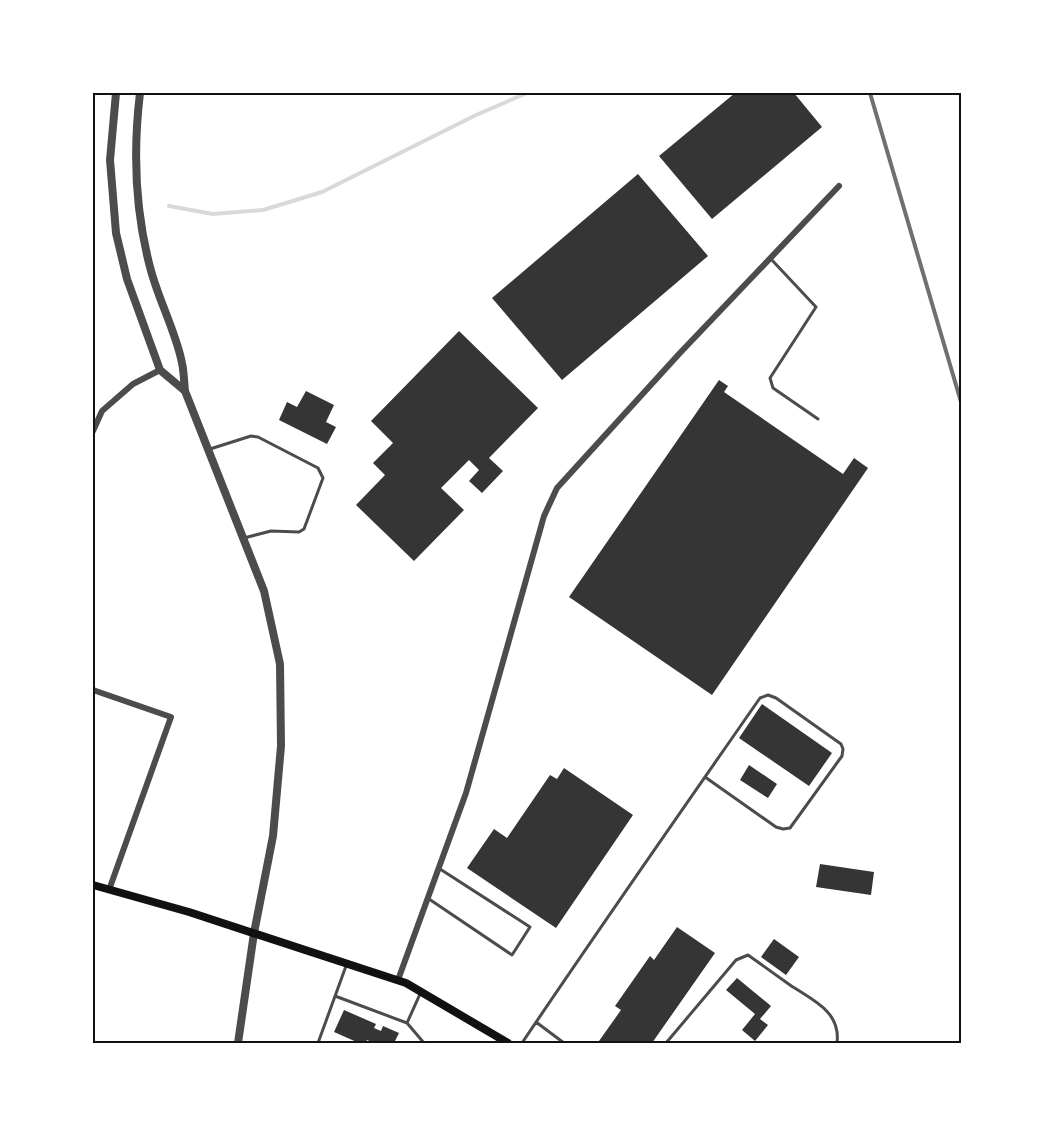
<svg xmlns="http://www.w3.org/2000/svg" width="1054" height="1136" font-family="'Space Grotesk',sans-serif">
<rect width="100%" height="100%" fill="#fff"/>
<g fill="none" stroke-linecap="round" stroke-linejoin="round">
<path stroke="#d9d9d9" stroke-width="4" d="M 169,206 L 213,214 L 263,210 L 322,192 L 476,115 L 527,93"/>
</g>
<path fill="#353535" d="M 735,93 L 794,93 L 822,127 L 712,219 L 659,156 Z
M 638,174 L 708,256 L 562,380 L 492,298 Z
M 459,331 L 538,408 L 489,458 L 503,471 L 482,493 L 469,481 L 479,470 L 469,460 L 441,488 L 464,510 L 414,561 L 356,505 L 385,475 L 373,463 L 393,443 L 371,421 Z
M 719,380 L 728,386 L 724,392 L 843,474 L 854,458 L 868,468 L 712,695 L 569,597 Z
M 306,391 L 334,405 L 326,422 L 336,427 L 327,444 L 279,420 L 287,402 L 297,407 Z
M 762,704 L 832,753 L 809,786 L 739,738 Z
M 749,765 L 777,784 L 768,798 L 740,780 Z
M 564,768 L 633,815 L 556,928 L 467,868 L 494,829 L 507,838 L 550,775 L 557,779 Z
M 820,864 L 874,872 L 871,895 L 816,887 Z
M 677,927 L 715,953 L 652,1043 L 602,1043 L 599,1041 L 621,1010 L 615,1006 L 650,956 L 654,960 Z
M 774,939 L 799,957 L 786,975 L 761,957 Z
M 737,978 L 771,1006 L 760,1019 L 768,1025 L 755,1041 L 742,1030 L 755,1014 L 726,990 Z
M 344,1010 L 376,1024 L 374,1028 L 381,1031 L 383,1026 L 399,1033 L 394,1043 L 374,1043 L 367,1040 L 366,1043 L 359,1043 L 334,1032 Z"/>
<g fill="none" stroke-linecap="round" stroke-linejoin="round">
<path stroke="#4c4c4c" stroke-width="3" d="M 770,258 L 816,307 L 770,378 L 773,388 L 818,419
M 210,449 L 251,436 L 258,437 L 318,468 L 323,478 L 304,529 L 299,532 L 271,531 L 244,538
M 429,899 L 512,955 L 530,927 L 440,869
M 335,996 L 407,1023 L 420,994
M 536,1022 L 564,1043
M 407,1023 L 424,1043
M 318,1043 L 346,966
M 522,1043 C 600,927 680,813 760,698 L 768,695 L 776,698 L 841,744 L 843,749 L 842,756 L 790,828 L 783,829 L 776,827 L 705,777
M 666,1043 L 736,960 L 748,955 C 762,965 776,975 790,985 C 812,1000 841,1011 837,1043"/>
<path stroke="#4c4c4c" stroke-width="6" d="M 93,431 L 102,411 L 133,384 L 160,370
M 93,690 L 171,717 L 109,890
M 398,980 L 466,793 L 544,516 L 557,488 L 679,354 L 839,186"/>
<path stroke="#4c4c4c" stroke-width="8" d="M 116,93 L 110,160 L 116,233 L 127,279 L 160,370 L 185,391
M 140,93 C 133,151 135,210 150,267 C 158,299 176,332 182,363 C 184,372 184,382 185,391 L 264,591 L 280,664 L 281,746 L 273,836 L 254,933 L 238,1043"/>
<path stroke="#111" stroke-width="8" d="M 93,885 L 189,912 L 406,983 L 508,1043"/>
<path stroke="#707070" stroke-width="4" d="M 870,93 L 961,402"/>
</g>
<rect width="1054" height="1136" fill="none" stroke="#ffffff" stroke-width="189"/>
<rect x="94" y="94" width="866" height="948" fill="none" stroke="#111" stroke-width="2"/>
</svg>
